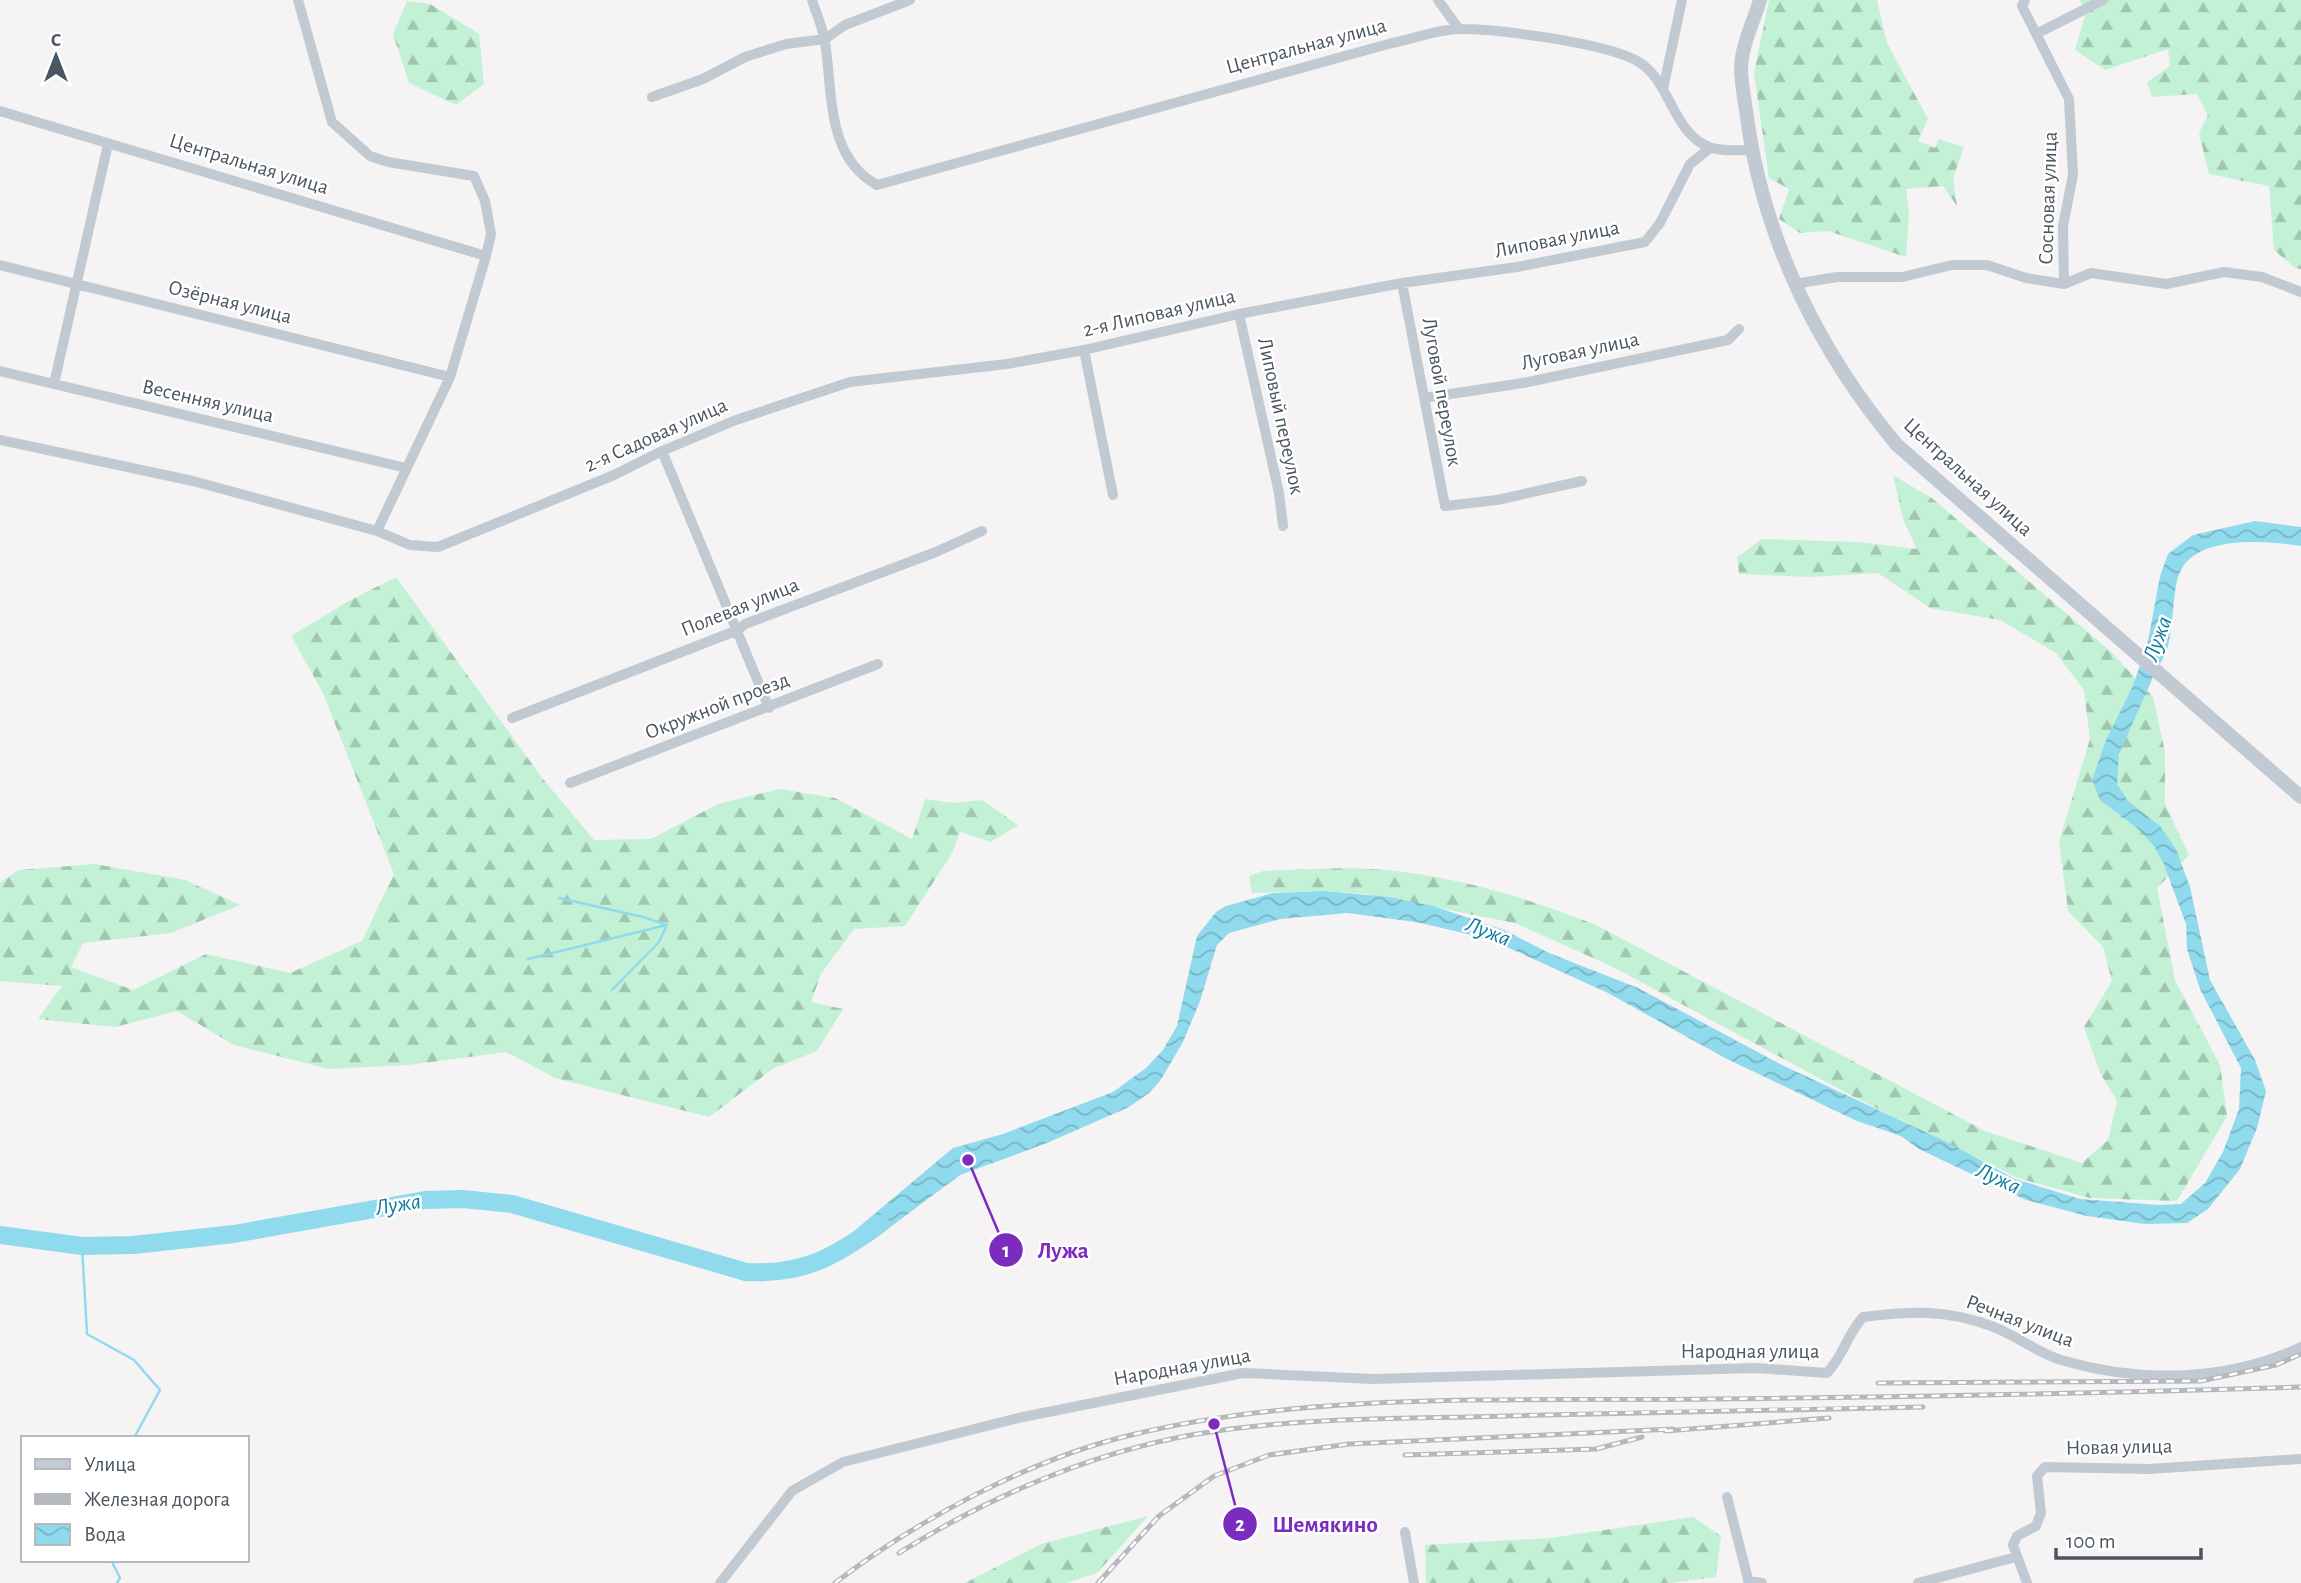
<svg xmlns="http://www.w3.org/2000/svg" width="2301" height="1583" font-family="'Alegreya Sans',sans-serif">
<defs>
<pattern id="forest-firs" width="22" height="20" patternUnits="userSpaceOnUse" patternTransform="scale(1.75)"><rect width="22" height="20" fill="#c3f1d5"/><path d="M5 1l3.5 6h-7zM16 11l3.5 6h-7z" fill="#a0c6b0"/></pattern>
<pattern id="water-waves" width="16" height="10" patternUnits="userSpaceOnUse" patternTransform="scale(1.75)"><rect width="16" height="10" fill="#90daee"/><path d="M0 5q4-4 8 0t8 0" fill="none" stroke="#78b4c4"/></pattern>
</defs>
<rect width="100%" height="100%" fill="#f5f3f3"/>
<path fill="url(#forest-firs)" d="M 1769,0 L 1877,0 L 1887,43 L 1928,119 L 1918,141 L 1935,148 L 1939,139 L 1964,147 L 1953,178 L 1957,206 L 1943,186 L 1906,189 L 1909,214 L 1906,257 L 1828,231 L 1800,233 L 1779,219 L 1789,189 L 1769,178 L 1754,73 Z
M 2080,0 L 2301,0 L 2301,269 L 2295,268 L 2274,250 L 2269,186 L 2209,174 L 2199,133 L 2208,115 L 2197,94 L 2152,97 L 2147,82 L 2170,66 L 2168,49 L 2105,70 L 2075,50 L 2085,16 Z
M 407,1 L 430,4 L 479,34 L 484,84 L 456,105 L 409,83 L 393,34 Z
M 1893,475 L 1933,499 L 2110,651 L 2153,697 L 2165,752 L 2165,804 L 2189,855 L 2157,888 L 2175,980 L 2220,1065 L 2227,1116 L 2177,1201 L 2090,1198 L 2018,1178 L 1854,1097 L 1613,967 L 1515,923 L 1367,894 L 1325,891 L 1252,893 L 1249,876 L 1263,871 C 1303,870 1346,866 1386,870 C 1459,877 1528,898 1596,925 L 1985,1131 L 2082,1163 L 2108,1140 L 2117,1101 L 2100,1073 L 2084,1027 L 2112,981 L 2103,947 L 2068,911 L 2059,842 L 2090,739 L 2084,690 L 2056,653 L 2000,620 L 1930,608 L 1878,573 L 1809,577 L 1739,574 L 1737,557 L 1762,539 L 1858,542 L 1917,549 L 1904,522 Z
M 396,577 L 543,779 L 594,840 L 651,839 L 718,804 L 780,789 L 835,798 L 912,839 L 925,799 L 954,803 L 982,800 L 1018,825 L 991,842 L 960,832 L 952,853 L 905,926 L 854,929 L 821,974 L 811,1002 L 843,1009 L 817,1051 L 774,1068 L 709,1117 L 555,1078 L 507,1052 L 408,1065 L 329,1069 L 234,1045 L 177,1011 L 115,1027 L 38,1019 L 62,986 L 0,981 L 0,883 L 18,870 L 95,864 L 185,880 L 240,905 L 171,933 L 83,943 L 71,967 L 133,990 L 206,954 L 290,973 L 362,941 L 394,874 L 323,693 L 291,636 L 347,602 Z
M 1148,1516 L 1097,1573 L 1067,1583 L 965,1583 L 1041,1544 Z
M 1693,1517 L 1721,1536 L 1716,1577 L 1670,1583 L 1426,1583 L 1425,1545 L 1550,1538 Z"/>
<path fill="url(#water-waves)" d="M 2255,521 L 2301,527 L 2301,546 C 2268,541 2197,534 2180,572 C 2174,585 2174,605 2172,620 C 2170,636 2169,653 2158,666 L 2119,754 L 2117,784 L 2128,801 L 2160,826 L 2176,849 L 2190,887 L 2210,980 L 2255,1060 L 2266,1091 L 2257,1128 L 2240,1169 L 2208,1209 L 2187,1223 L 2145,1224 L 2087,1216 L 2026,1200 L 1919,1149 L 1901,1136 L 1857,1121 L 1725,1058 L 1608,993 L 1516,951 L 1481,937 L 1416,922 L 1347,913 L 1280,919 L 1229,933 L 1217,945 L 1200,1001 L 1183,1042 L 1160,1081 L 1149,1093 L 1129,1107 L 1047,1143 L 960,1175 L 869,1243 L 854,1231 L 953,1148 L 1003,1134 L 1113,1092 L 1146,1068 L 1163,1050 L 1177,1026 L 1197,936 L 1216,912 L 1226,906 L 1273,893 L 1325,891 L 1389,897 L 1433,906 L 1504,930 L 1549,953 L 1638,988 L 1782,1065 L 1951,1144 L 2015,1179 L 2080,1199 L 2159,1205 L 2181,1204 L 2205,1183 L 2223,1152 L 2239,1109 L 2241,1068 L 2200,989 L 2187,949 L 2186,924 L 2163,862 L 2154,846 L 2138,829 L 2100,800 L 2092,780 L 2106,740 L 2133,686 L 2148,641 L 2160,576 L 2168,554 L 2193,535 Z"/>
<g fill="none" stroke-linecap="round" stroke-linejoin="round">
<path stroke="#90daee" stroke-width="2.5" d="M 559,898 L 643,917 L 667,925
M 528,959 L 667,925 L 659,942 L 612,990
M 82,1246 L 87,1334 L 134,1360 L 160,1390 L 134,1438
M 111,1560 L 120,1578 L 117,1583"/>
<path stroke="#90daee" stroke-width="18" d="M 0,1235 L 82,1246 L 133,1245 L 234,1234 L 425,1200 L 463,1199 L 512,1204 L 746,1272 C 803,1275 835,1257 880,1224"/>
<path stroke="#c1cad2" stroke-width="10" d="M 298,0 L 332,122 L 370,156 L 388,162 L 474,176 L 485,201 L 491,234 L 486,256 L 450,377 L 377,531
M 812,0 C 816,13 823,28 825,42 C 833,93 826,157 877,185 L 1392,43 C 1413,39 1438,29 1460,29 C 1498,29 1608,43 1639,62 C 1671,82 1672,132 1709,147 C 1721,152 1740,150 1752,150
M 1438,0 L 1459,29
M 2025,0 L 2022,6 L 2069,99 L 2073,175 L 2063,226 L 2064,284
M 2036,34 L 2103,0
M 1663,89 L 1682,0
M 652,97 L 703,79 L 745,57 L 786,44 L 825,39 L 845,25 L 910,0
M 0,111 L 486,256
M 0,265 L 450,377
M 1402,283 L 1445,506 L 1497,500 L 1582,481
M 1794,284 L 1837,277 L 1902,277 L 1952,265 L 1987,265 L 2026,278 L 2064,284 L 2091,273 L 2166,284 L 2224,272 L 2262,277 L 2301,292
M 1239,314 L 1279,493 L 1283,526
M 1084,350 L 1113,495
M 0,371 L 406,468
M 54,384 L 108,144
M 1424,398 L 1523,383 L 1728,340 L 1739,329
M 0,440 L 193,481 L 377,531 L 410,545 L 438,547 L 614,475 L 662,451 L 736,420 L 850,382 L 1007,364 L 1084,350 L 1239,314 L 1402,283 L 1517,267 L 1645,242 L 1660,223 L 1690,164 L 1710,148
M 662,451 L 769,708
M 512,718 L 738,630 L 745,624 L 936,552 L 982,531
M 570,783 L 878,664
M 1727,1497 L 1749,1583
M 1405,1532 L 1414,1583
M 1748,1581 L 1762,1583
M 720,1583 L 792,1491 L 843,1462 L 1018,1418 L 1243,1373 L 1373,1379 L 1756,1368 L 1827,1373 C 1845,1353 1845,1338 1863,1317 C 1912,1311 1947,1309 1994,1327 C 2017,1336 2038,1353 2061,1360 C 2139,1383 2227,1382 2301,1347
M 1918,1583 L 2016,1557
M 2027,1583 L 2013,1545 L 2017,1536 L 2036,1526 L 2041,1513 L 2037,1476 L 2045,1467 L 2149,1469 L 2301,1459"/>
<path stroke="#c1cad2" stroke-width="14" d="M 1760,0 C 1754,21 1742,44 1741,67 C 1741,86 1746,106 1748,125 C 1766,244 1820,353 1897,445 L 2301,797"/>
<g stroke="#b5b8bd" stroke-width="5">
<path id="rail" d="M 1878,1383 L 2201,1381 L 2276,1365 L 2301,1354
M 1665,1431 L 1829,1418
M 1405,1455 L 1596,1449 L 1642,1437
M 899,1553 C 993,1494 1106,1446 1217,1431 C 1313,1417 1410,1419 1506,1416 C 1645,1412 1784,1409 1923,1407
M 835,1583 C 917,1520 1030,1459 1131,1435 C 1315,1390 1522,1402 1711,1399 C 1908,1397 2104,1393 2301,1387
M 1098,1583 L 1159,1516 L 1214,1476 L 1269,1455 L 1349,1444 L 1673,1429"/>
</g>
<use href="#rail" stroke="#fff" stroke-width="2.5" stroke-dasharray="8" stroke-linecap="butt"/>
</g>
<g text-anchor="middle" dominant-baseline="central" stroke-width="5" stroke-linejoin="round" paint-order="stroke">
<g font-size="21" fill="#4a5661" stroke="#fff">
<text transform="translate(1306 46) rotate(-15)">Центральная улица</text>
<text transform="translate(249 164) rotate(17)">Центральная улица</text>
<text transform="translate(2048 198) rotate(-88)">Сосновая улица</text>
<text transform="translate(1557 239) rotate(-11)">Липовая улица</text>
<text transform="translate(230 302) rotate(14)">Озёрная улица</text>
<text transform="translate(1159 313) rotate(-13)">2-я Липовая улица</text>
<text transform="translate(1580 351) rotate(-12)">Луговая улица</text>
<text transform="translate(1442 392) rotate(80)">Луговой переулок</text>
<text transform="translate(208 401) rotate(13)">Весенняя улица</text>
<text transform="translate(1281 416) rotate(78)">Липовый переулок</text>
<text transform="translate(656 435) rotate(-24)">2-я Садовая улица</text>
<text transform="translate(1968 477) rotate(42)">Центральная улица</text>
<text transform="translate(740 607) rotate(-22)">Полевая улица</text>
<text transform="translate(717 706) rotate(-21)">Окружной проезд</text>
<text transform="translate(2020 1321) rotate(21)">Речная улица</text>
<text x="1750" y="1351">Народная улица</text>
<text transform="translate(1182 1367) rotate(-10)">Народная улица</text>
<text transform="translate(2119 1447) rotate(-1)">Новая улица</text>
</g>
<g font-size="23" font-style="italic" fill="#0c7c9b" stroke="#fff">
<text transform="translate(2158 639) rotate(-70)">Лужа</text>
<text transform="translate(1488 932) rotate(21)">Лужа</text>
<text transform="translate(1998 1179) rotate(24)">Лужа</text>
<text transform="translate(398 1205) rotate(-9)">Лужа</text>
</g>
</g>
<path fill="none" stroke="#7b2cbf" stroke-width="2.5" d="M968 1160L1006 1250M1214 1424L1240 1524"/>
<g fill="#7b2cbf" stroke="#fff" stroke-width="2.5">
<circle cx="968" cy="1160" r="7"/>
<circle cx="1214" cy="1424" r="7"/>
<circle cx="1006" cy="1250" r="18"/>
<circle cx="1240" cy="1524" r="18"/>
</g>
<g font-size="21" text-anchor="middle" font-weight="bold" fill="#fff">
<text x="1006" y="1257">1</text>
<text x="1240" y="1531">2</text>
</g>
<g font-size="23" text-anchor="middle" font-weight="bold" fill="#7b2cbf" stroke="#fff" stroke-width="5" stroke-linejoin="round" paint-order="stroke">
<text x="1063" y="1258">Лужа</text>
<text x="1325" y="1532">Шемякино</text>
</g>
<rect x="21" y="1436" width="228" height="126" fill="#ffffff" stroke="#b7bbc0" stroke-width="2"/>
<rect x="35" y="1459" width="35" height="10" fill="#c1cad2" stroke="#b7bbc0" stroke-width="2"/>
<text x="84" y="1471" font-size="21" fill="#4a5661">Улица</text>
<rect x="35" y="1494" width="35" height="10" fill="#b5b8bd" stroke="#b7bbc0" stroke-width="2"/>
<text x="84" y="1506" font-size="21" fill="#4a5661">Железная дорога</text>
<rect x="35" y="1524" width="35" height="21" fill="url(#water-waves)" stroke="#b7bbc0" stroke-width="2"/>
<text x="84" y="1541" font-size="21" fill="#4a5661">Вода</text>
<g transform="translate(56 56)" stroke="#ffffff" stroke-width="5" paint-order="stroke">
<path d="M0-5L12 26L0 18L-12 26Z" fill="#4a5661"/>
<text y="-10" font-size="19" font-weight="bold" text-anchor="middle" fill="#4a5661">С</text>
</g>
<path d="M2056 1548v10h145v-10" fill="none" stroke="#4a5661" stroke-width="3.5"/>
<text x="2066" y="1548" font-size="21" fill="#4a5661" stroke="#ffffff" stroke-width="5" paint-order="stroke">100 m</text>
</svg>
